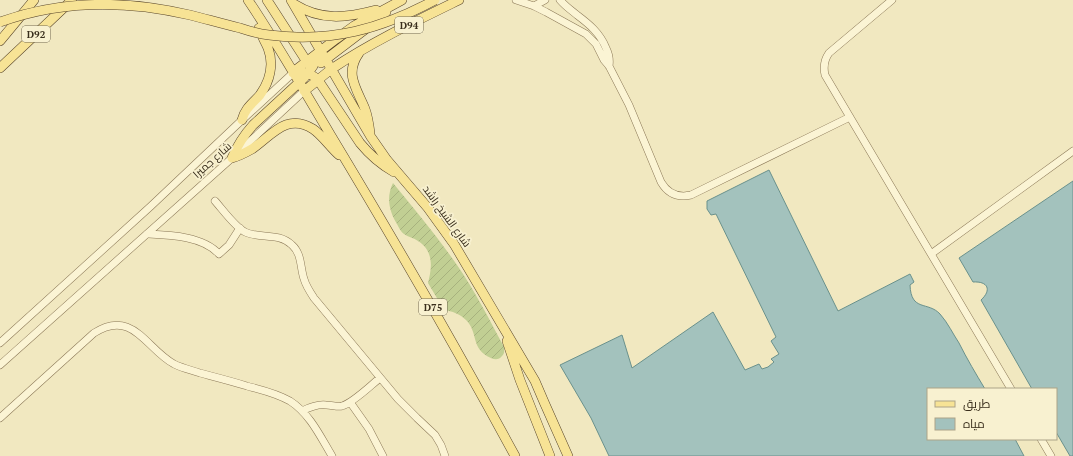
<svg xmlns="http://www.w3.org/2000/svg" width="1073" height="456" font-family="'PT Serif',Cairo,serif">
<defs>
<pattern id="garden-furrows" width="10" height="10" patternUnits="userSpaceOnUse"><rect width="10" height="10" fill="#c1cf93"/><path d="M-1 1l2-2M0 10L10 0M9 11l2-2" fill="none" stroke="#a7b27e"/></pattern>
</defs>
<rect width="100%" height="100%" fill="#f1e8c0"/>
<path fill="url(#garden-furrows)" d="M 393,183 C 415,210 437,236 457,265 C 475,291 489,319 504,347 C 504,351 505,353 502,356 C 499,360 495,360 491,358 C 470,349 479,333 466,320 C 460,314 452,311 444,310 L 428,283 C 432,268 434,251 418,241 C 414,238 408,237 404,234 C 401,232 399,228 397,224 C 389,211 386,197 393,183 Z"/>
<path fill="#a3c2bd" stroke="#6a918c" d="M 769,170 L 838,311 L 910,274 L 914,282 L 910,285 C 911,312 928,301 940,314 C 948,323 953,334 959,343 C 967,359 976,374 985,389 L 928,389 L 928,439 L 1015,439 L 1024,456 L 609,456 L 591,418 L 560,365 L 622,335 L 632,368 L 713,312 L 745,370 L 759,364 L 762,369 L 768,367 L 774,362 L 771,359 L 779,354 L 771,341 L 776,337 L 716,214 L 711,215 L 707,209 L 707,201 Z
M 1073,181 L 1073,456 L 1070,456 L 1056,432 L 1056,389 L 1032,389 L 981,300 C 992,290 988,281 973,282 L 959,258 Z"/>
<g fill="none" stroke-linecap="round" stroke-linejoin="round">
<g stroke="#8b7857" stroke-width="8">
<path id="minor" d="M 516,0 L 534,6 L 546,12 L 586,34 L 596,44 L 604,60 L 609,66 L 629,105 L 661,182 C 668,194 678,198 691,195 L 850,117
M 560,0 C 565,6 571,10 577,15 C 589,24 600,33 606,48 C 609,54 610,60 609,66
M 892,0 L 829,53 C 824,60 823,66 825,75 L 1011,389
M 534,6 L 545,0
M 215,201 C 223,210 235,227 245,232 C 260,239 279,232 292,245 C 302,254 300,267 304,279 C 306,286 310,292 314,298 L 398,399 L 417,418 L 435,435 L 441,445 L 445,456
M 147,234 C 170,235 203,236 219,254 L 229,245 L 240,228
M 931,254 L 1073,151
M 0,343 L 151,206 L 242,120 L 293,73
M 0,365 L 232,158 L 304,91
M 350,402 L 369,429 L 383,456
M 302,411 C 310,407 318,404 326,405 C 332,405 337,407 342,406 C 353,403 371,385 380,378
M 0,418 L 94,333 C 133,308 146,349 174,364 C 182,368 191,370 200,373 C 215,377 231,381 247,386 C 262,390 276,393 290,401 C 310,414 320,436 332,456
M 1041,439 L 1051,456"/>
</g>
<g stroke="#58452b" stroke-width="10">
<path id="major" d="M 248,0 C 277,43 303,89 330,134 C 394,240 456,347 515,456
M 267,0 L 307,62 L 311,65
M 291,0 L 371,137 L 387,160 L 428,208 L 454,244 L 535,381 L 544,402 L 568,456
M 294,4 C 321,21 346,18 376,10
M 0,41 L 34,0
M 359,53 C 344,74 357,89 365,109 C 368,117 369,125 370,133
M 321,63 L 367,28 L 386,12
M 0,68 L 72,0
M 293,72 L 336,39 L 354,26 L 402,0
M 293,73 C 303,71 311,73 318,80 L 360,143 C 369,154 380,164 394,172
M 304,91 C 314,84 323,75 333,68 C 372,42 416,21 459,0
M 242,120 C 245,108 253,103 260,95 C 270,81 274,64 268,48 C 265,41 261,35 259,28
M 232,158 C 237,146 244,135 253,125 L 304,78 L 313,66 L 320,50
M 232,158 C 239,156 245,153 252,149 C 271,136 287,112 313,129 C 322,135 330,147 339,155
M 507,341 L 520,380 L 550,456"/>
</g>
<use href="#minor" stroke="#fbf4d4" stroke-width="7"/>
<use href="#major" stroke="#f7e395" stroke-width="9"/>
<g stroke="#58452b" stroke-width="10" stroke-linecap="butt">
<path id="major-bridge" d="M 0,22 C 61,0 126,0 190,15 C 206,19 223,24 240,28 C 249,31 259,34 269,35 C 331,43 381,29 435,0"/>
</g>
<use href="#major-bridge" stroke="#f7e395" stroke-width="9"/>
</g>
<g text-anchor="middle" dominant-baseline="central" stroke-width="3.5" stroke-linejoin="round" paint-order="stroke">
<g fill="#f8f1d0" stroke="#726852" stroke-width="1">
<rect x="395" y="17" width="28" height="16" rx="3"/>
<rect x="22" y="26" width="28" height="16" rx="3"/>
<rect x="419" y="299" width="28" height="16" rx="3"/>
</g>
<g font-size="10" font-weight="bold" fill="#392e1c">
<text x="409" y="25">D94</text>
<text x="36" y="34">D92</text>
<text x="433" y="307">D75</text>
</g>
<g font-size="11" fill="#392e1c" stroke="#f8f1d0">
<text transform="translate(212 160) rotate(-42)">شارع جميرا</text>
<text transform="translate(447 216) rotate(54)">شارع الشيخ راشد</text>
</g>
</g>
<rect x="927" y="388" width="130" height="52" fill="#f8f1d0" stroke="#aca388"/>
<rect x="935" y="401" width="20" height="6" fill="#f7e395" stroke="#aca388"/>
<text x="963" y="408" font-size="12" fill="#392e1c">طريق</text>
<rect x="935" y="418" width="20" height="12" fill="#a3c2bd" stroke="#aca388"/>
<text x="963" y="428" font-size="12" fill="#392e1c">مياه</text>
</svg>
